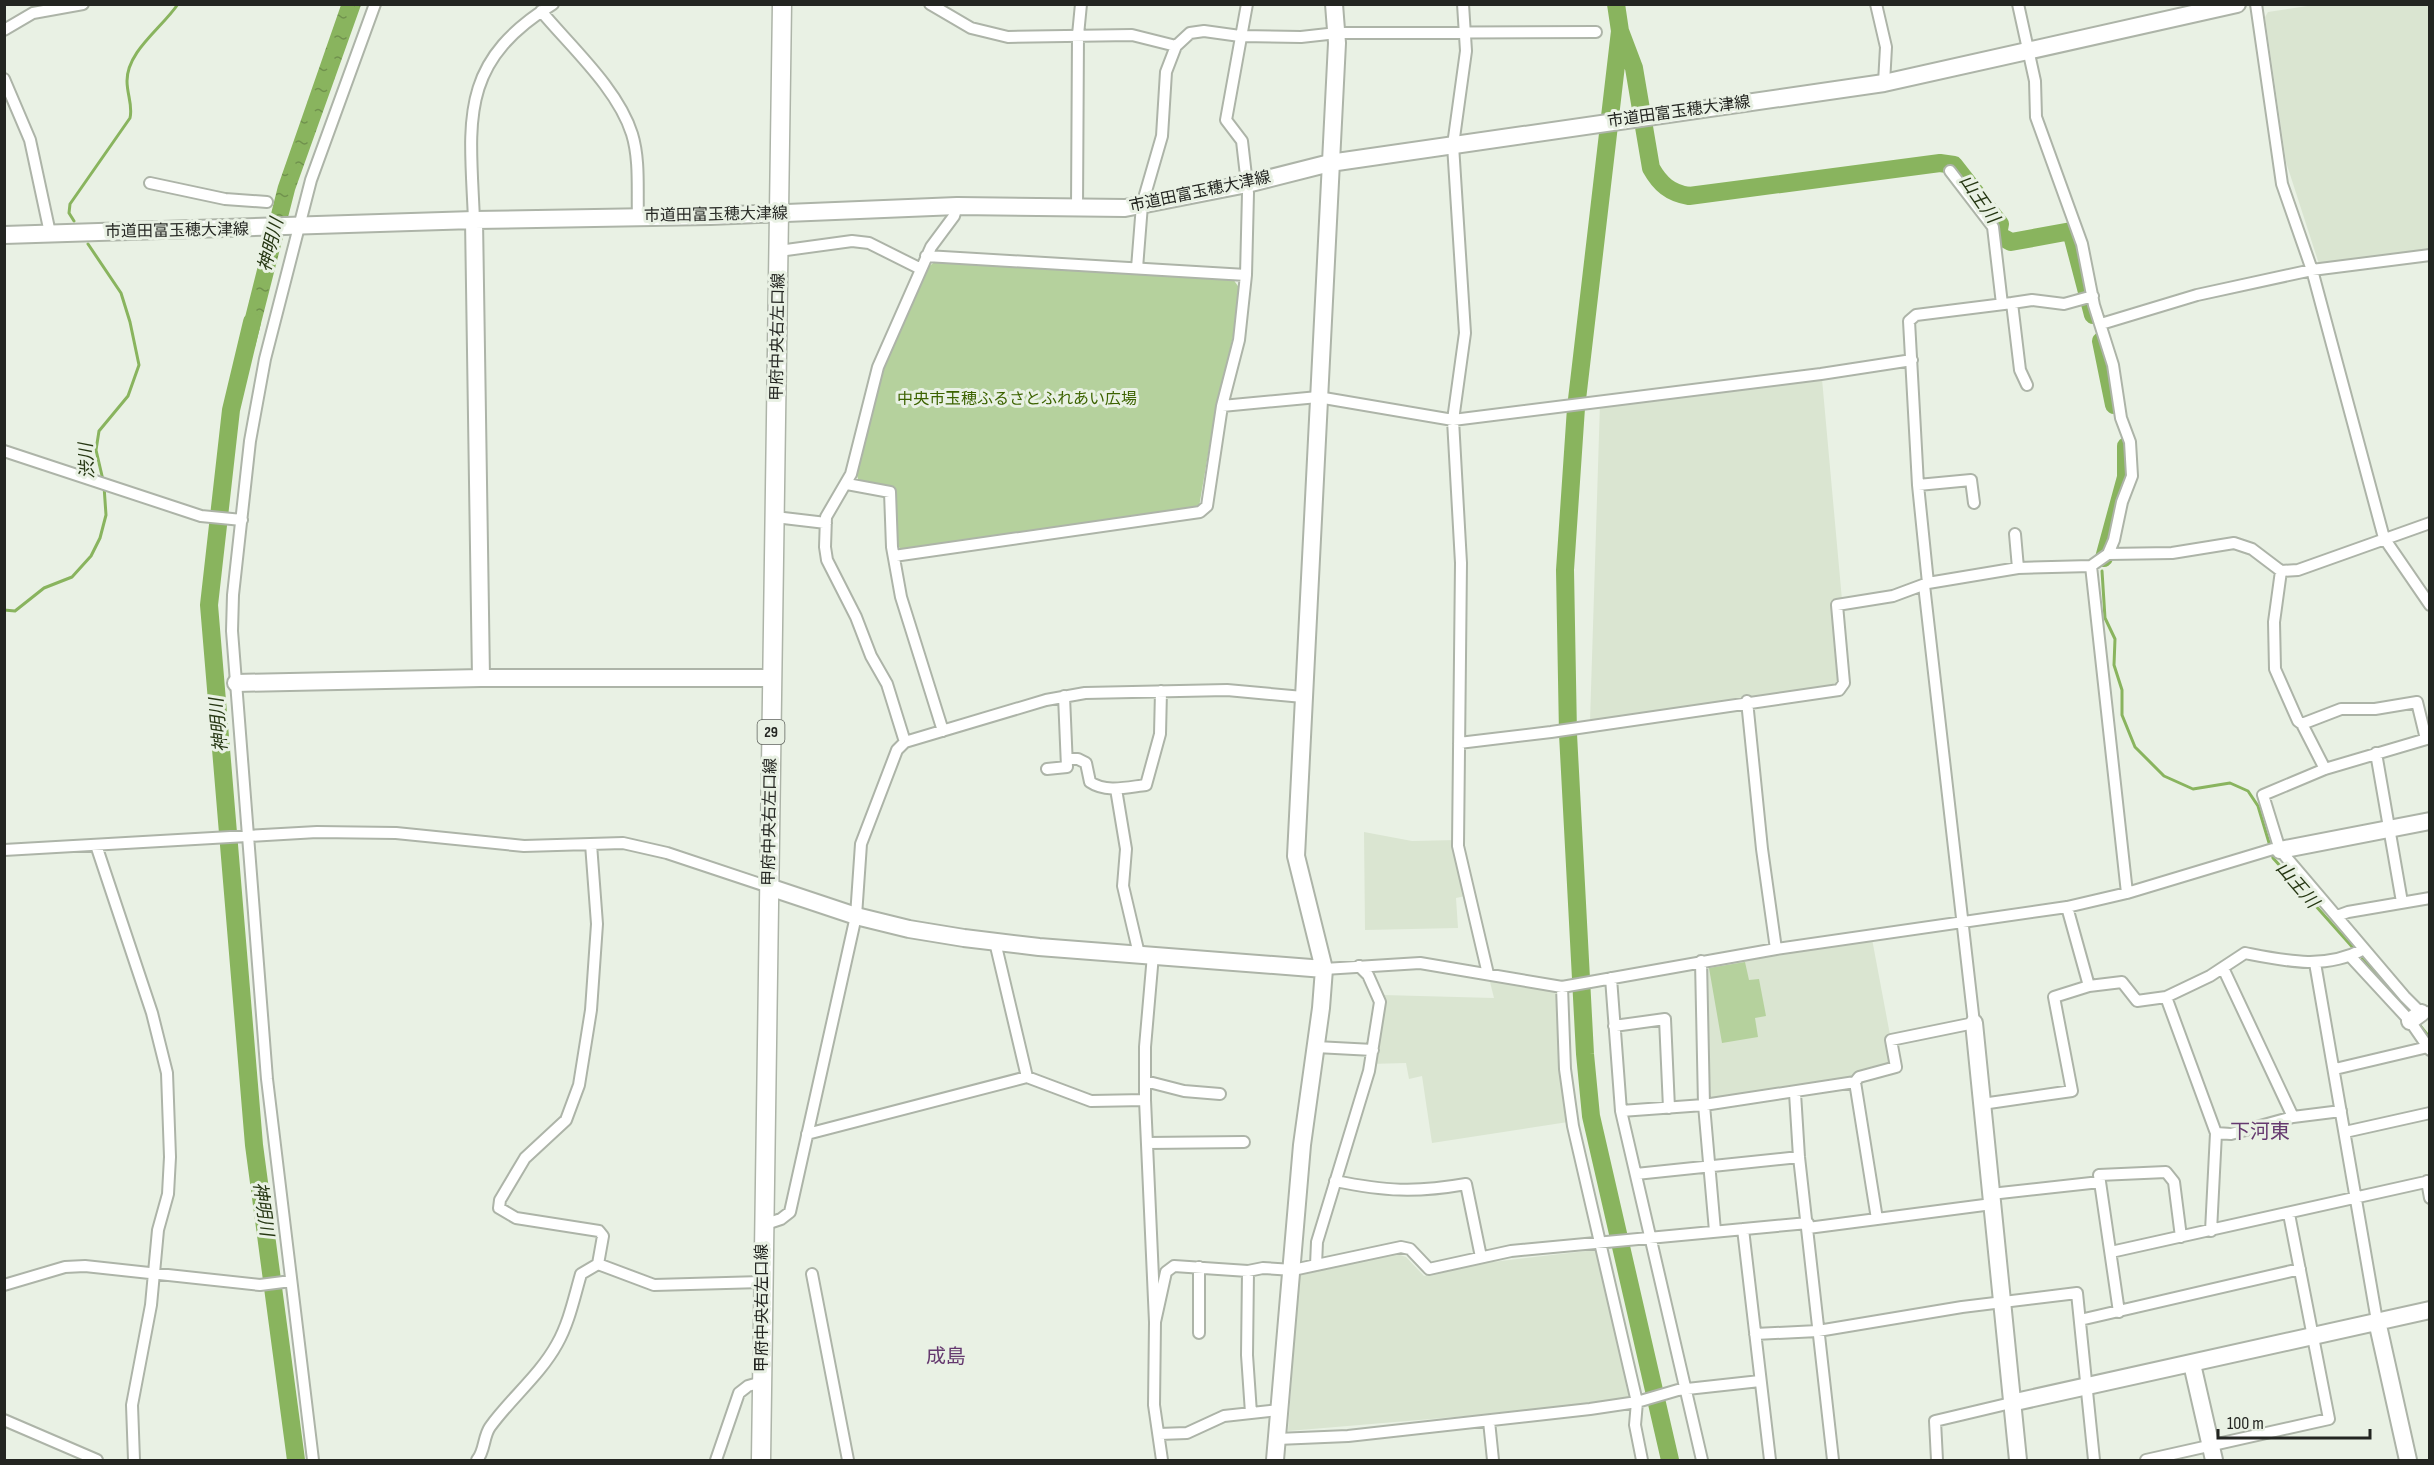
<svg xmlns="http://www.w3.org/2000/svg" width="2434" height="1465" font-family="'Sofia Sans Condensed','Noto Sans JP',sans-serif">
<defs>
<pattern id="water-ripples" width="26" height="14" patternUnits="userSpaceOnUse" patternTransform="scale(1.5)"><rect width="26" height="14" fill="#89b45e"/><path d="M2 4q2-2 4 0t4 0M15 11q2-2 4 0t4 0" fill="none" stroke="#70924d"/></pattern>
</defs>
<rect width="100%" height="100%" fill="#e9f1e4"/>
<path fill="#dae5d1" d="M 2314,5 L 2429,5 L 2429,250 L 2319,264 L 2286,162 L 2265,17 L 2268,12 Z
M 1822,379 L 1842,600 L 1832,603 L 1839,684 L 1590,722 L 1600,403 Z
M 1364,832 L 1412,841 L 1458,840 L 1470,895 L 1456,898 L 1458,928 L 1365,930 Z
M 1872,939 L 1896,1067 L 1704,1105 L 1701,962 Z
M 1488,974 L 1562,987 L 1568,1122 L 1432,1143 L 1422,1076 L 1409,1079 L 1406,1063 L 1370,1064 L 1383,995 L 1494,998 Z
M 1595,1250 L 1632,1396 L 1586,1406 L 1288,1431 L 1299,1274 L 1394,1253 L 1406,1257 L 1424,1276 L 1467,1265 Z"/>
<path fill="#b5d19d" d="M 936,261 L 1233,279 L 1240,289 L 1234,332 L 1215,414 L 1199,507 L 903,550 L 897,546 L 895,487 L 862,481 L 858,479 L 856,472 L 882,373 L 928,267 Z
M 1745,962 L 1749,980 L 1759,979 L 1766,1016 L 1755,1018 L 1758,1037 L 1722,1043 L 1709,968 Z"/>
<path fill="url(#water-ripples)" d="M 341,5 L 361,5 L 295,190 L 255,347 L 238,345 L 278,186 Z
M 286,1414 L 295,1414 L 302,1460 L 292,1460 Z"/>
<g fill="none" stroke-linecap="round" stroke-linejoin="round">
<path stroke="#89b45e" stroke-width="3" d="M 74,221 L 69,213 L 70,204 L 130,118 C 133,105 127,95 127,81 C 127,51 162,28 178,4
M 88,244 L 121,293 L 130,322 L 139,365 L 128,396 L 99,431 L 96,450 L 103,480
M 2102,571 L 2105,618 L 2115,639 L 2114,665 L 2122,690 L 2122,715 L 2135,747 L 2164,776 L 2193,789 L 2230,783 L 2248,791 L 2258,806 L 2270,846
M 4,610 L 15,611 L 44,588 L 72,577 L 91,556 L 100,538 L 106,515 L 104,486
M 2272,853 L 2273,858 L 2355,950
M 2360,955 L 2410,1013
M 2418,1023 L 2430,1038"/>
<path stroke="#89b45e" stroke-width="18" d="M 1616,4 L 1620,31 L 1634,68 L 1651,168 C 1660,184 1670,193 1689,196 L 1940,163 L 1954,165 L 2000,224 L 1998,235 L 2011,242 L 2071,231 L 2093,315
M 1620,31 L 1576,408 L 1565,570 L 1568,734 L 1585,1054 L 1591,1116 L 1670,1460
M 252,322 L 231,410 L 209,605 L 254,1145 L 296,1460
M 2101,341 L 2114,405
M 2104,558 L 2126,477 L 2126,446"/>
<g stroke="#adb4a8" stroke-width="14">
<path id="street" d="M 930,4 L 971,28 L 1008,37 L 1132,35 L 1176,46
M 1463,4 L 1466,51 L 1453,145 L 1465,333 L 1453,420 L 1461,563 L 1458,846 L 1488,974
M 1876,4 L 1886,47 L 1884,83
M 2256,4 L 2282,184 L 2312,270 L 2384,538 L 2430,605
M 541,11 C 571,47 618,89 632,134 C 640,160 637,190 638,217
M 4,30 L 33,13 L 83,4
M 4,79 L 30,140 L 50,233
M 1950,171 L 1993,227 L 2002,304
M 150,183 L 225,199 L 267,202
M 1077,208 L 1078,35 L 1081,4
M 474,220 C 470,122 457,63 553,4
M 779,251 L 852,241 L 869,243 L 921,269
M 926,256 L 1246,275
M 1137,268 L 1142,205 L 1162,136 L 1166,72 L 1176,46 L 1190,33 L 1204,31 L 1240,36 L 1301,37 L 1337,33 L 1596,32
M 2012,303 L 2032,300 L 2064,304 L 2093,296
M 2101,324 L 2197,295 L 2312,270 L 2430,255
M 1222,406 L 1318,397 L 1453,420 L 1821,374 L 1912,360
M 4,451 L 201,516 L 242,520
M 847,484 L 890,492 L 892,547 L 901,597 L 943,731
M 1918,485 L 1971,480 L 1974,503
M 775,517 L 826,523
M 2015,534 L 2018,568
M 2108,554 L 2172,553 L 2234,543 L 2252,549 L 2281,571 L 2298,570 L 2430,523
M 894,556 L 1200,512 L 1207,506 L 1222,406 L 1239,340 L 1246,275 L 1248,193 L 1242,141 L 1226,120 L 1247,4
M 2091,566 L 2127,893
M 2281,571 L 2274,622 L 2275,669 L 2298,721 L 2302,724
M 1928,583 L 1918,485 L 1909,321 L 1916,315 L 2012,303 L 2020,370 L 2027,385
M 1747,701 L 1762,849 L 1776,949
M 2430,738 L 2325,769 L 2263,795 L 2280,850 L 2405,997 L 2421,1013 L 2430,1012
M 905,742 L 887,684 L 871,656 L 856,617 L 827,560 L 825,547 L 826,517 L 851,474 L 878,367 L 931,247 L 954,216 L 957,206
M 1459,743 L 1551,732 L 1839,690 L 1844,683 L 1837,605 L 1893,596 L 1928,583 L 2018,568 L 2091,566 L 2108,554 L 2114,540 L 2122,502 L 2132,476 L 2130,442 L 2121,418 L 2113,365 L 2094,305 L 2082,244 L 2036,117 L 2035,81 L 2018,4
M 2376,753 L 2402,902
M 1067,759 L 1078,759 L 1086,763 L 1090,782 C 1106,793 1128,787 1146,785 L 1160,734 L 1161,691
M 1047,769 L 1067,767 L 1064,696
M 2325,769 L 2302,724 L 2341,709 L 2375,709 L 2417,702 L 2426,739
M 1116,789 L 1126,849 L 1123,886 L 1139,954
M 591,844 L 597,924 L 591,1010 L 579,1085 L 566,1120 L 525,1158 L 500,1200 L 499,1208 L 516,1218 L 599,1231 L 603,1236 L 598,1264
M 96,845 L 152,1013 L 167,1073 L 170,1157 L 168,1194 L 158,1230 L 151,1305 L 132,1405 L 134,1460
M 4,850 L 317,832 L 396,833 L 524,846 L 623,843 L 667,853 L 769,887
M 2067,907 L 2089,986 L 2122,982 L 2137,1001 L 2166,997 L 2210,976 L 2245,953 C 2286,961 2325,970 2364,949
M 2337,916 L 2348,912 L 2430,898
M 995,942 L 1027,1077 L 1091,1101 L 1145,1100
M 1153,955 L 1145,1047 L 1145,1100 L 1155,1322 L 1154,1405 L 1162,1460
M 2350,956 L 2410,1021 L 2430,1050
M 1701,961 L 1704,1105 L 1715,1231
M 2315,963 L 2377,1321
M 2223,968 L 2293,1117
M 1324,969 L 1420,963 L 1562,987 L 1776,949 L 2067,907 L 2127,893 L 2273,849 L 2280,850
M 1611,978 L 1621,1111 L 1702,1460
M 1562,987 L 1565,1069 L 1573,1126 L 1637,1402 L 1635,1425 L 1642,1460
M 2166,997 L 2216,1133 L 2211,1231
M 1614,1026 L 1665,1019 L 1669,1108
M 1316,1047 L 1373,1050
M 2335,1069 L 2428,1047
M 1145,1081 L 1184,1091 L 1220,1094
M 1855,1082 L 1877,1219
M 1795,1093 L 1799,1157 L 1833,1460
M 1982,1104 L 2072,1091 L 2054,997 L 2089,986
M 1621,1111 L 1704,1105 L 1855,1082 L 1859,1077 L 1896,1067 L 1891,1040 L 1974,1023 L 1924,585
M 2345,1132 L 2430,1113
M 2216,1133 L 2231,1134 L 2293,1117 L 2341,1111
M 807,1134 L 1027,1077
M 1147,1143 L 1244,1142
M 1636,1174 L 1799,1157
M 1335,1181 C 1385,1191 1415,1193 1466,1184 L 1481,1257
M 2427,1181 L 2430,1198
M 1991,1194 L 2100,1182
M 763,1225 L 781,1219 L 790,1212 L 856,916 L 861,844 L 897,750 L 905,742 L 1046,700 L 1085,693 L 1227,690 L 1303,697
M 1808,1228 L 1992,1204
M 1743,1229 L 1770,1460
M 2111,1252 L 2430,1181
M 1316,1265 L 1317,1242 L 1369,1071 L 1380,1002 L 1368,975 L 1359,966
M 1199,1267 L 1199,1333
M 1248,1271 L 1247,1355 L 1251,1413
M 812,1274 L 848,1460
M 4,1285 L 65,1267 L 85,1266 L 260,1285 L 291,1281
M 2119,1312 L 2099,1175 L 2166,1172 L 2174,1182 L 2181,1237
M 2080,1320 L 2300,1269
M 1155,1322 L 1166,1272 L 1174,1266 L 1248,1271 L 1263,1268 L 1293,1270 L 1401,1247 L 1410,1249 L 1429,1269 L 1511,1251 L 1808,1223
M 1755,1334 L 1818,1331 L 1962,1307 L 2077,1293 L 2094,1460
M 4,1420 L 97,1460
M 1489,1421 L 1493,1460
M 1159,1434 L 1187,1433 L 1224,1416 L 1279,1410
M 1277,1439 L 1348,1436 L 1590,1409 L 1637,1402 L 1678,1390 L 1760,1381
M 313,1460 L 267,1079 L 232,631 L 233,595 L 250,441 L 265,359 L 311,180 L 375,4
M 477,1460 C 485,1451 483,1437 490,1427 C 511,1398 540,1375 557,1344 C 569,1323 574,1298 581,1274 L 598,1264 L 654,1285 L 762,1282
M 716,1460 L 739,1393 L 748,1386 L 762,1382
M 1937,1460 L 1935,1421 L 2011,1403
M 2146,1460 L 2329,1419 L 2289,1214"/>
</g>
<g stroke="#adb4a8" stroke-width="20">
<path id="secondary" d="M 474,220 L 481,678
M 4,235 L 474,220 L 710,216 L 957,206 L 1125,208 L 1247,184 L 1330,163 L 1884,83 L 2237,4
M 236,683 L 481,678 L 772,678
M 2280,850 L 2430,821
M 769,887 L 856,916 L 909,929 L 964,938 L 1039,947 L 1324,969
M 2410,1021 L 2421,1013
M 1974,1023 L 2018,1460
M 2377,1321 L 2408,1460
M 2192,1364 L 2214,1460
M 2011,1403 L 2430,1310
M 1275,1460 L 1302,1145 L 1321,1008 L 1324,969 L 1296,856 L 1337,43 L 1334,4"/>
</g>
<g stroke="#adb4a8" stroke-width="21">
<path id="primary" d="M 761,1460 L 782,4"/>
</g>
<use href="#street" stroke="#fff" stroke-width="10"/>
<use href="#secondary" stroke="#fff" stroke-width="16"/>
<use href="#primary" stroke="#fff" stroke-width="18"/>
</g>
<g text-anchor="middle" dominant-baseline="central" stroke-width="6" stroke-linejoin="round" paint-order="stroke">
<rect fill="#e9f1e4" stroke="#5e625c" stroke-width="1.5" x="757.5" y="720" width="27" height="24" rx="4.5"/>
<g font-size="15" font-weight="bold" fill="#232521">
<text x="771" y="732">29</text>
</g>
<g font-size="16" fill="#232521" stroke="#e9f1e4">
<text transform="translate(1679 112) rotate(-8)">市道田富玉穂大津線</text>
<text transform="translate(1200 192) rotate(-12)">市道田富玉穂大津線</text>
<text transform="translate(716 215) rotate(-1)">市道田富玉穂大津線</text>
<text transform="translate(177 231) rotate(-1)">市道田富玉穂大津線</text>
<text transform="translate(778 337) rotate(-89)">甲府中央右左口線</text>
<text transform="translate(770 822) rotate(-89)">甲府中央右左口線</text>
<text transform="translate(762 1308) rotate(-90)">甲府中央右左口線</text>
</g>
<g font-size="16" fill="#3c6300" stroke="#e9f1e4">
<text x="1017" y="399">中央市玉穂ふるさとふれあい広場</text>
</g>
<g font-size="18" font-style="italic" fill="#263713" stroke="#e9f1e4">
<text transform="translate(1979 199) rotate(55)">山王川</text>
<text transform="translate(271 245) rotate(-76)">神明川</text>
<text transform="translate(87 461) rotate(-93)">渋川</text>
<text transform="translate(219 725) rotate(-95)">神明川</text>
<text transform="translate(2297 885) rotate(49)">山王川</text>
<text transform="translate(263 1209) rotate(82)">神明川</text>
</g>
<g font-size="20" fill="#64386e" stroke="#e9f1e4">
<text x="2260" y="1132">下河東</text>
<text x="946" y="1357">成島</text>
</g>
</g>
<rect width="2434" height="1465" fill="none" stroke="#232521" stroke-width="12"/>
<path d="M2218 1429v9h152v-9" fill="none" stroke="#232521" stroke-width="3"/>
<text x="2227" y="1429" font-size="18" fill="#232521" stroke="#e9f1e4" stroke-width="4.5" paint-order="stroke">100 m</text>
</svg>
